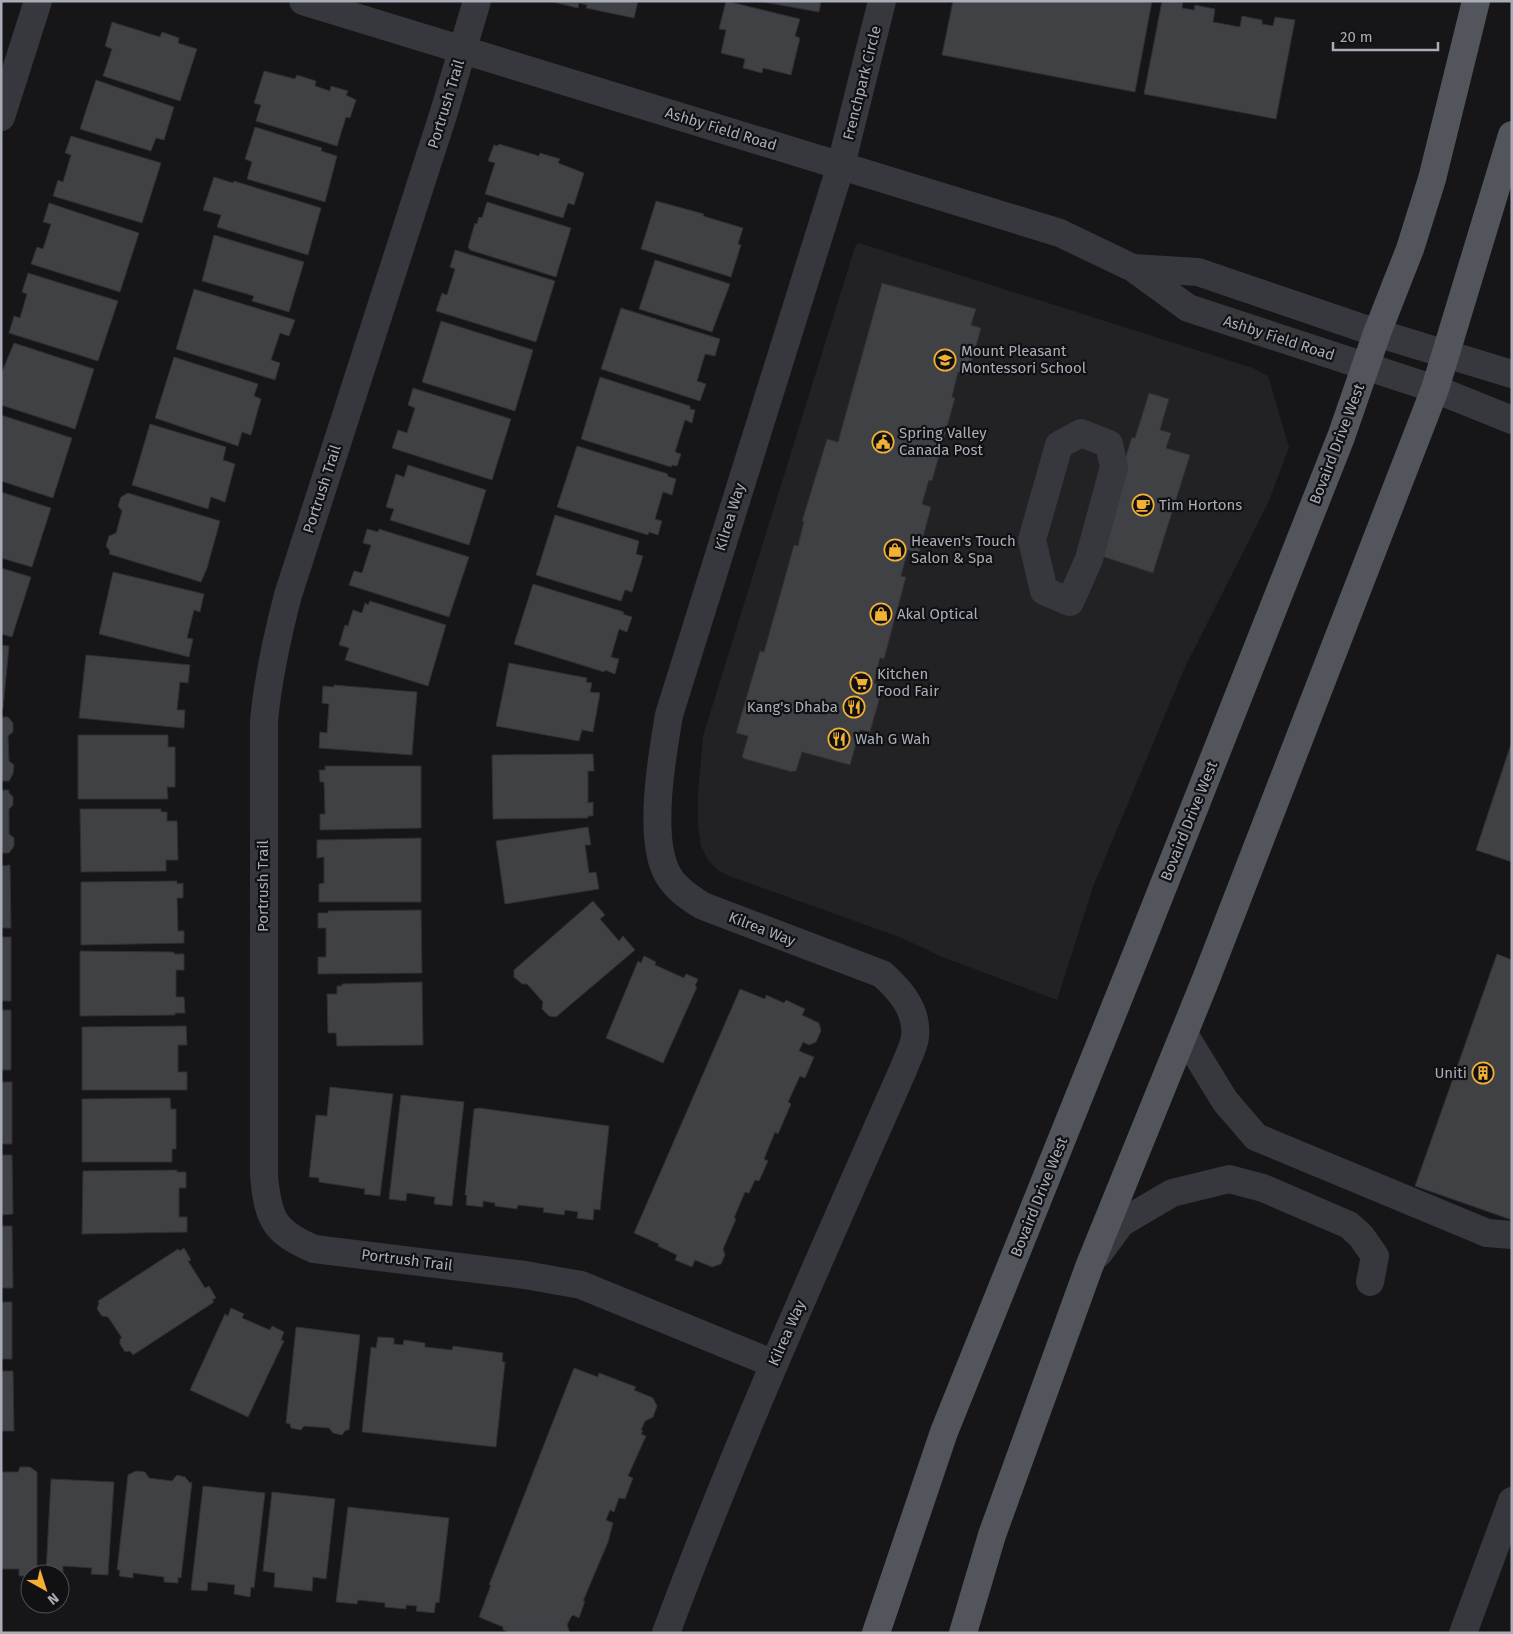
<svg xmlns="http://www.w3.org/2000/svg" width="1513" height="1634" font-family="'Fira Sans',sans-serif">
<rect width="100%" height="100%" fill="#161618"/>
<path fill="#222225" d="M 859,243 L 1253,368 L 1268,376 L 1289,447 L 1269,501 L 1185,667 L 1093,887 L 1057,1000 L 940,956 L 902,938 L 729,876 L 718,870 L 708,860 L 701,846 L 698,826 L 698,794 L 703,736 L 855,247 Z"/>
<path fill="#404145" stroke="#303034" d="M 549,1 L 638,1 L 634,18 L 586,8 L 587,5 L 579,3 L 578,8 Z
M 726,1 L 800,19 L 795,36 L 800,38 L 791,75 L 763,68 L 762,73 L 743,68 L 745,59 L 721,53 L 726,30 L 719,29 Z
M 758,1 L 821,1 L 819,12 Z
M 953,1 L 1152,1 L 1135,92 L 942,55 Z
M 1162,1 L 1183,1 L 1182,8 L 1194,10 L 1195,5 L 1215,9 L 1213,22 L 1240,27 L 1242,16 L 1262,20 L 1262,24 L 1273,26 L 1275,17 L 1295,20 L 1276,119 L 1144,94 Z
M 112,22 L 160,37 L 162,32 L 179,38 L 178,43 L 197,49 L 180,101 L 103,76 L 112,49 L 105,46 Z
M 264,71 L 295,79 L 297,75 L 316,81 L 315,86 L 330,91 L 331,86 L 348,91 L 346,95 L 356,100 L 350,118 L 346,117 L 337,146 L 256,121 L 261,105 L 254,103 Z
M 96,80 L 174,107 L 164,140 L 156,138 L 151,151 L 80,129 Z
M 255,127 L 322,148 L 321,151 L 337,156 L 325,202 L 247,179 L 252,162 L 245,159 Z
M 71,136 L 161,163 L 142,223 L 53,196 L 58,180 L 63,182 L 71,155 L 65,153 Z
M 499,144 L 539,156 L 540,153 L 560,159 L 558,163 L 584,173 L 574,205 L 568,203 L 563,218 L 485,194 L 495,163 L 488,161 L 494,145 L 498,146 Z
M 214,177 L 233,183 L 234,181 L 321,208 L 308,255 L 217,227 L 221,215 L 203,210 Z
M 656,201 L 704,214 L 703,216 L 743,228 L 738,244 L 741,245 L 731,277 L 641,249 Z
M 487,202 L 571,228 L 556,277 L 470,250 L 468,247 L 475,223 L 477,224 L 479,217 L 482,218 Z
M 49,203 L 139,233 L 120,292 L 31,264 L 37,247 L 43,249 L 51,224 L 43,222 Z
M 214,235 L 304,262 L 289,312 L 252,301 L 254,296 L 202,281 Z
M 455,250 L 555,281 L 536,342 L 436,311 L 442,293 L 447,295 L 455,269 L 450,267 Z
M 655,260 L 730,284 L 712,332 L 639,309 Z
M 28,273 L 118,301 L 98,361 L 9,333 L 14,316 L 20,318 L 27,294 L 22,292 Z
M 882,283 L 976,309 L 971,325 L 981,328 L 968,375 L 958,372 L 952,397 L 955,398 L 932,481 L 929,480 L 922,504 L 931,507 L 919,553 L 908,550 L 901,576 L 906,577 L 884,659 L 880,658 L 874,683 L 883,686 L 870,732 L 860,730 L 850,765 L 802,752 L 796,771 L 793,771 L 792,772 L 745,759 L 742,757 L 748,736 L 736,733 L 760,651 L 764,652 L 794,545 L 798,546 L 804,521 L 802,521 L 827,439 L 838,442 Z
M 194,289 L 295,320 L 289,336 L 280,333 L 271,360 L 280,363 L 275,380 L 176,349 Z
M 621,308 L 720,339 L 715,356 L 705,354 L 697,381 L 706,384 L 700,401 L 601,369 Z
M 441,321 L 533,350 L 515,411 L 422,382 Z
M 14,343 L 94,369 L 75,429 L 1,405 L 1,374 Z
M 174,357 L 258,384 L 254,396 L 261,399 L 251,435 L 242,432 L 238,446 L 155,418 Z
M 600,377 L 690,406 L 690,409 L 695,410 L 692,423 L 685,420 L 675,452 L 681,454 L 677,466 L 672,465 L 671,467 L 581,439 Z
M 413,388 L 511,419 L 492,480 L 392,448 L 398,430 L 407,433 L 415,408 L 408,405 Z
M 1149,393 L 1169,399 L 1160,430 L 1171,433 L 1166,448 L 1190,455 L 1153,573 L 1095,554 L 1132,437 L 1135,438 Z
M 1,415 L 72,438 L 53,498 L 1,481 Z
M 150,424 L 226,447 L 223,460 L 235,464 L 225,502 L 211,497 L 208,509 L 132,485 Z
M 577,446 L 668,474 L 667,476 L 676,479 L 672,495 L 663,492 L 655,519 L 662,521 L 658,535 L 649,532 L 648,535 L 557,507 Z
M 408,465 L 486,490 L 469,545 L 390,520 L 394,509 L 386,507 L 396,474 L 404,477 Z
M 1,492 L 51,508 L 32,567 L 1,558 Z
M 128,493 L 220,521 L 207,568 L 201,582 L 109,554 L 110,551 L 106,546 L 109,536 L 116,533 L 122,511 L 118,506 L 121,497 Z
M 555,515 L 639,541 L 636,554 L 643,556 L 632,592 L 625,590 L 621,601 L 536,575 Z
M 367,529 L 378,532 L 379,529 L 469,557 L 449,617 L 349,585 L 354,571 L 362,573 L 371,545 L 363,543 Z
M 1,568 L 31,577 L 12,637 L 1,634 Z
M 113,572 L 204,594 L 200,612 L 194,610 L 187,638 L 193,639 L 189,657 L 99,634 Z
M 533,584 L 624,612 L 623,614 L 632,617 L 627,632 L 619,629 L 611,657 L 619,659 L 615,674 L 605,670 L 604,672 L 514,644 Z
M 370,601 L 446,625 L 428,686 L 345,660 L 349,648 L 339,645 L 345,625 L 348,626 L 353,610 L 362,613 L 365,603 L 368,605 Z
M 1,645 L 9,646 L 3,709 L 1,709 Z
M 86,655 L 190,665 L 188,683 L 180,682 L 177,710 L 185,710 L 184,728 L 79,718 Z
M 509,663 L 587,678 L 586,682 L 592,683 L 590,692 L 600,693 L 593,732 L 582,730 L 579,741 L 496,726 Z
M 334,685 L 417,692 L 412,755 L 319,748 L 320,732 L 327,733 L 329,704 L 322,703 L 323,686 L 334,687 Z
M 1,717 L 8,717 L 13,723 L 13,732 L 8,736 L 9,761 L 14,765 L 13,774 L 9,781 L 1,781 Z
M 78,735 L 168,735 L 168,747 L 175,747 L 175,787 L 167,787 L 168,799 L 78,799 Z
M 1512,741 L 1512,862 L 1476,850 Z
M 593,754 L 594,771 L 588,771 L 588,803 L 593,802 L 593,816 L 588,816 L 588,818 L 493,819 L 492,755 Z
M 325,766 L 421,766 L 421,828 L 320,830 L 320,814 L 325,814 L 324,782 L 320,782 L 319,770 L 325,770 Z
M 1,790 L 9,790 L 9,793 L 13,797 L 13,805 L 9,809 L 9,834 L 14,838 L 14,846 L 9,853 L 1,853 Z
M 80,809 L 161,809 L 161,812 L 167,812 L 167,821 L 177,821 L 178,860 L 166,860 L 166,871 L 81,872 Z
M 588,827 L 591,845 L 585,845 L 589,873 L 596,872 L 599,889 L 505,904 L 496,841 Z
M 421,838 L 421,902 L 319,902 L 319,884 L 324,883 L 324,857 L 317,858 L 317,840 Z
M 10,865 L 11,928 L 1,928 L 1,866 Z
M 177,881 L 177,884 L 183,883 L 183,898 L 177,898 L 178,931 L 184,931 L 184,943 L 81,945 L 81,882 Z
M 593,901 L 605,915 L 600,919 L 619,941 L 623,936 L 635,950 L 556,1017 L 549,1016 L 542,1009 L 543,1002 L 527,984 L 522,984 L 514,977 L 514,970 Z
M 421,910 L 422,973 L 318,974 L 318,957 L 326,957 L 326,928 L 318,928 L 318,913 L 328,913 L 328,911 Z
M 1,937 L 11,937 L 11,1001 L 1,1001 Z
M 80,951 L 174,952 L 174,954 L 184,954 L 184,970 L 176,970 L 176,997 L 184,997 L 185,1013 L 175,1013 L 175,1015 L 80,1016 Z
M 1497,954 L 1512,960 L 1512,1220 L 1415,1186 Z
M 644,956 L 656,962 L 655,965 L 684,978 L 686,974 L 698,979 L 695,986 L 697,987 L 663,1063 L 606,1038 L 638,961 L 641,963 Z
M 422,982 L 423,1045 L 337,1046 L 336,1033 L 328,1033 L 327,994 L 337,994 L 337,986 L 342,986 L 342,984 Z
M 740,989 L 765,999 L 766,995 L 784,1003 L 786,1000 L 805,1009 L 802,1015 L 819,1023 L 821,1031 L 816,1042 L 809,1045 L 803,1042 L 799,1051 L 814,1057 L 805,1078 L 800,1076 L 788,1102 L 791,1104 L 778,1134 L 775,1132 L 764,1159 L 768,1161 L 759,1181 L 755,1180 L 749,1193 L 745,1192 L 734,1218 L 736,1219 L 723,1249 L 725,1255 L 721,1264 L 712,1267 L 695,1260 L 692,1267 L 675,1260 L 677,1255 L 658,1246 L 659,1244 L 634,1233 Z
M 1,1010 L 11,1010 L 11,1070 L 1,1070 Z
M 186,1026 L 187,1045 L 178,1045 L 178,1072 L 187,1072 L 187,1090 L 82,1090 L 82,1027 Z
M 1,1082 L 12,1082 L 12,1144 L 1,1144 Z
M 330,1087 L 393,1094 L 380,1196 L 364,1194 L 365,1189 L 319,1182 L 319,1178 L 309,1177 L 316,1115 L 327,1116 Z
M 401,1095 L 464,1102 L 452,1206 L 434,1204 L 435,1197 L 407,1193 L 406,1201 L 389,1199 Z
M 170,1098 L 171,1109 L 176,1109 L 176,1149 L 172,1149 L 172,1162 L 82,1162 L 82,1099 Z
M 479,1108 L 609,1126 L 600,1210 L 594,1209 L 593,1220 L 577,1218 L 578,1212 L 565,1210 L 564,1215 L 543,1212 L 544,1208 L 518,1205 L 517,1209 L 495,1206 L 495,1203 L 483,1201 L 483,1207 L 466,1205 L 467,1195 L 465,1195 L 474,1109 Z
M 1,1155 L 12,1155 L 13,1214 L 1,1215 Z
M 177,1170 L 177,1172 L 186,1172 L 186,1188 L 179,1188 L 179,1217 L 187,1217 L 187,1232 L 82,1234 L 83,1171 Z
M 1,1226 L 12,1226 L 13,1288 L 1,1288 Z
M 184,1248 L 191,1260 L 188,1261 L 205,1288 L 209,1286 L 216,1298 L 212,1300 L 214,1302 L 133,1355 L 130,1351 L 125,1352 L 120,1344 L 120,1339 L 122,1338 L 108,1317 L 102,1316 L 97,1309 L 99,1303 L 98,1301 L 178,1249 L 180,1251 Z
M 1,1302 L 12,1302 L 12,1359 L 1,1359 Z
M 231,1308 L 244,1314 L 242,1318 L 270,1330 L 272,1326 L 284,1332 L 281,1340 L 284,1341 L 248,1417 L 190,1390 L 225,1314 L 228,1316 Z
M 296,1327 L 360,1335 L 349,1430 L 346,1430 L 342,1435 L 333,1433 L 329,1428 L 304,1426 L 301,1430 L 291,1428 L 290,1424 L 286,1423 Z
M 378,1337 L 394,1338 L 394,1344 L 403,1345 L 404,1340 L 425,1343 L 425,1347 L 452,1350 L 453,1346 L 503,1353 L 502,1362 L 505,1362 L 496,1447 L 362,1432 L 371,1347 L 376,1348 Z
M 574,1368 L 598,1377 L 599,1373 L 636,1387 L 634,1390 L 653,1398 L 657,1406 L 653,1417 L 645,1421 L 641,1430 L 643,1431 L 641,1434 L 646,1436 L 628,1476 L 633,1478 L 625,1499 L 619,1498 L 614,1512 L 610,1510 L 606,1520 L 613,1523 L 608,1542 L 583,1601 L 585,1601 L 579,1618 L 573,1615 L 571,1617 L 567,1625 L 570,1633 L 510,1633 L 503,1630 L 503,1627 L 479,1617 L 491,1585 L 489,1585 Z
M 1,1371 L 13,1371 L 14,1431 L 1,1431 Z
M 20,1467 L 30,1467 L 37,1472 L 37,1574 L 30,1574 L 30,1576 L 19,1576 L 19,1569 L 1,1569 L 1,1472 L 18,1472 Z
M 136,1471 L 145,1472 L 149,1478 L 172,1481 L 177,1475 L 185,1477 L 190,1483 L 192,1482 L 181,1578 L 178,1577 L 178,1583 L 164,1582 L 164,1577 L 133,1573 L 133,1578 L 119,1576 L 120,1570 L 117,1570 L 128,1475 Z
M 51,1479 L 114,1482 L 108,1575 L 91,1574 L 92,1568 L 63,1566 L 63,1573 L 46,1572 Z
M 203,1486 L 265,1493 L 254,1588 L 251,1587 L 250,1597 L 234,1594 L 235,1585 L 208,1582 L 207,1591 L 191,1590 Z
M 272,1492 L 335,1499 L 326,1579 L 313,1577 L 312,1591 L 274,1587 L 275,1573 L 263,1571 Z
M 348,1507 L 449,1518 L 439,1603 L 436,1602 L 434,1613 L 416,1611 L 417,1606 L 406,1605 L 406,1609 L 385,1607 L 385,1603 L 358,1600 L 357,1604 L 336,1602 Z"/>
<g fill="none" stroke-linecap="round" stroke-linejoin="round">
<path stroke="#37383d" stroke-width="28" d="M 303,1 L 1060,233 L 1133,268 L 1188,308 L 1435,389 L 1512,420
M 477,1 L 444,112 L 288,595 C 277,637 268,678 264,721 L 264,1176 C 268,1219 274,1232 314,1249 L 525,1275 L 581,1285 L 774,1364
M 1,117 L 38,1
M 1133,268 L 1198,272 L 1377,333 L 1512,374
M 1081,433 L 1109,444 L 1114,467 L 1089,559 L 1070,602 L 1044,591 L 1032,540 L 1059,445 Z
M 1184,1034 L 1225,1101 L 1256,1137 L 1487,1233 L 1512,1235
M 1099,1253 L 1121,1223 L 1172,1193 L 1229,1179 L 1263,1188 L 1349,1225 L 1361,1236 L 1375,1256 L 1370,1282
M 666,1633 C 737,1442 821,1256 903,1070 C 907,1059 914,1047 915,1037 C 918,1010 900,990 882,974 L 703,906 C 688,897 672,886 665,869 C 649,831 662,756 669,715 L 841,165 L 882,1
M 1463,1633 L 1512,1501"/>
<path stroke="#53555c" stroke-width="28" d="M 876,1633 L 944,1432 L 1138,950 L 1341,437 L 1377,333 L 1410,249 L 1432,179 L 1476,1
M 963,1633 L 992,1535 L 1089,1267 L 1206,979 L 1435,389 L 1512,135"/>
</g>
<defs>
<g id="school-ring" transform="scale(1.125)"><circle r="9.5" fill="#111113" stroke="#f2b134" stroke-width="1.5"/><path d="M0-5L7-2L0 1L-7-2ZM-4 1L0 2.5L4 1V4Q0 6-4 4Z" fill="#f2b134"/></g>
<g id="civic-ring" transform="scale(1.125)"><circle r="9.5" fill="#111113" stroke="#f2b134" stroke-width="1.5"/><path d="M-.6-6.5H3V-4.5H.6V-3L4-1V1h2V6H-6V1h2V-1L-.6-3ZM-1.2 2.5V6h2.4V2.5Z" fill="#f2b134"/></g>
<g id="cafe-ring" transform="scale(1.125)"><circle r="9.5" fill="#111113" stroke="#f2b134" stroke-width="1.5"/><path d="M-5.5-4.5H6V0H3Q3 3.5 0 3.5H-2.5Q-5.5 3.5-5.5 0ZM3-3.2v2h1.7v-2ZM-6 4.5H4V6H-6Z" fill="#f2b134"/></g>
<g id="shop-ring" transform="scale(1.125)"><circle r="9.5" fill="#111113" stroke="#f2b134" stroke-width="1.5"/><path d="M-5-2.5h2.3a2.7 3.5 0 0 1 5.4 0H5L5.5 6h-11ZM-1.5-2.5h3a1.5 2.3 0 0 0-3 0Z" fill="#f2b134"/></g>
<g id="supermarket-ring" transform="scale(1.125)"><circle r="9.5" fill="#111113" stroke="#f2b134" stroke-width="1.5"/><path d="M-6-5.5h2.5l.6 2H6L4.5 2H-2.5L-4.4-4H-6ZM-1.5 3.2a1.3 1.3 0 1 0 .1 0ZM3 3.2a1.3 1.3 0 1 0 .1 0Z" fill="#f2b134"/></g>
<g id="restaurant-ring" transform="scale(1.125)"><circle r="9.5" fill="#111113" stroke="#f2b134" stroke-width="1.5"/><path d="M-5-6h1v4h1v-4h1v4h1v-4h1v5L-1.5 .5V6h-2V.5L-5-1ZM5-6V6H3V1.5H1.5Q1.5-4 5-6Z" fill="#f2b134"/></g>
<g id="building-ring" transform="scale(1.125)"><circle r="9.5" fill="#111113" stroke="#f2b134" stroke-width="1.5"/><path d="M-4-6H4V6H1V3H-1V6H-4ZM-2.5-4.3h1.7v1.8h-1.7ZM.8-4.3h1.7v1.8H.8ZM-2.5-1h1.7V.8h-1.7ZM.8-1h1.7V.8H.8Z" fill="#f2b134"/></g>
</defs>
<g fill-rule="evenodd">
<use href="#school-ring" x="945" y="360"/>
<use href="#civic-ring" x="883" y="442"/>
<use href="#cafe-ring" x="1143" y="505"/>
<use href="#shop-ring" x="895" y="550"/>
<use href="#shop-ring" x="881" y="614"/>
<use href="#supermarket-ring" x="861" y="683"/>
<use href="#restaurant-ring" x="854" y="707"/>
<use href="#restaurant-ring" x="839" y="739"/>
<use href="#building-ring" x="1483" y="1073"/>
</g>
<g text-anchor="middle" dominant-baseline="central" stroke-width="4.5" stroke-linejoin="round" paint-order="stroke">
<g font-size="15" fill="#a8adb8" stroke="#111113">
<text transform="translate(862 83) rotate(-76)">Frenchpark Circle</text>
<text transform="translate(446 104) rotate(-73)">Portrush Trail</text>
<text transform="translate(721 129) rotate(17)">Ashby Field Road</text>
<text transform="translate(1279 338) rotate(18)">Ashby Field Road</text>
<text transform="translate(1337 444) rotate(-69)">Bovaird Drive West</text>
<text transform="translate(322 489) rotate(-72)">Portrush Trail</text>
<text transform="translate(730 517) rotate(-73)">Kilrea Way</text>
<text transform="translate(1189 821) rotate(-68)">Bovaird Drive West</text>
<text transform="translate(263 886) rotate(-90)">Portrush Trail</text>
<text transform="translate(762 929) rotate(21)">Kilrea Way</text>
<text transform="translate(1039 1197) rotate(-68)">Bovaird Drive West</text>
<text transform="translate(407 1260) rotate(7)">Portrush Trail</text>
<text transform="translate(787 1333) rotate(-66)">Kilrea Way</text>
</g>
<g font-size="15" fill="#a8adb8" stroke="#111113" text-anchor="start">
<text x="961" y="351">Mount Pleasant<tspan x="961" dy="17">Montessori School</tspan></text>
<text x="899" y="433">Spring Valley<tspan x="899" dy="17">Canada Post</tspan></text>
<text x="1159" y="505">Tim Hortons</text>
<text x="911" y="541">Heaven's Touch<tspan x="911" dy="17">Salon &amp; Spa</tspan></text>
<text x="897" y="614">Akal Optical</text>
<text x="877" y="674">Kitchen<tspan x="877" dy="17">Food Fair</tspan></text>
<text x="838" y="707" text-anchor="end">Kang's Dhaba</text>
<text x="855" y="739">Wah G Wah</text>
<text x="1467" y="1073" text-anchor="end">Uniti</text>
</g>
</g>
<rect width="1513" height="1634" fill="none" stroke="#a8adb8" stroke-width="5"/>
<g transform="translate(45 1589) rotate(141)"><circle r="24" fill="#111113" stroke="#4d4f55"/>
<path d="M0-4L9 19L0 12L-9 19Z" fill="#f2b134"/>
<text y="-8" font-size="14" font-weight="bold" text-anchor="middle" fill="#a8adb8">N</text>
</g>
<path d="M1333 42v8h105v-8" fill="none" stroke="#a8adb8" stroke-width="2.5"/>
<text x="1340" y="42" font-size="15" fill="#a8adb8" stroke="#111113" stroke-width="4" paint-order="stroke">20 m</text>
</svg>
